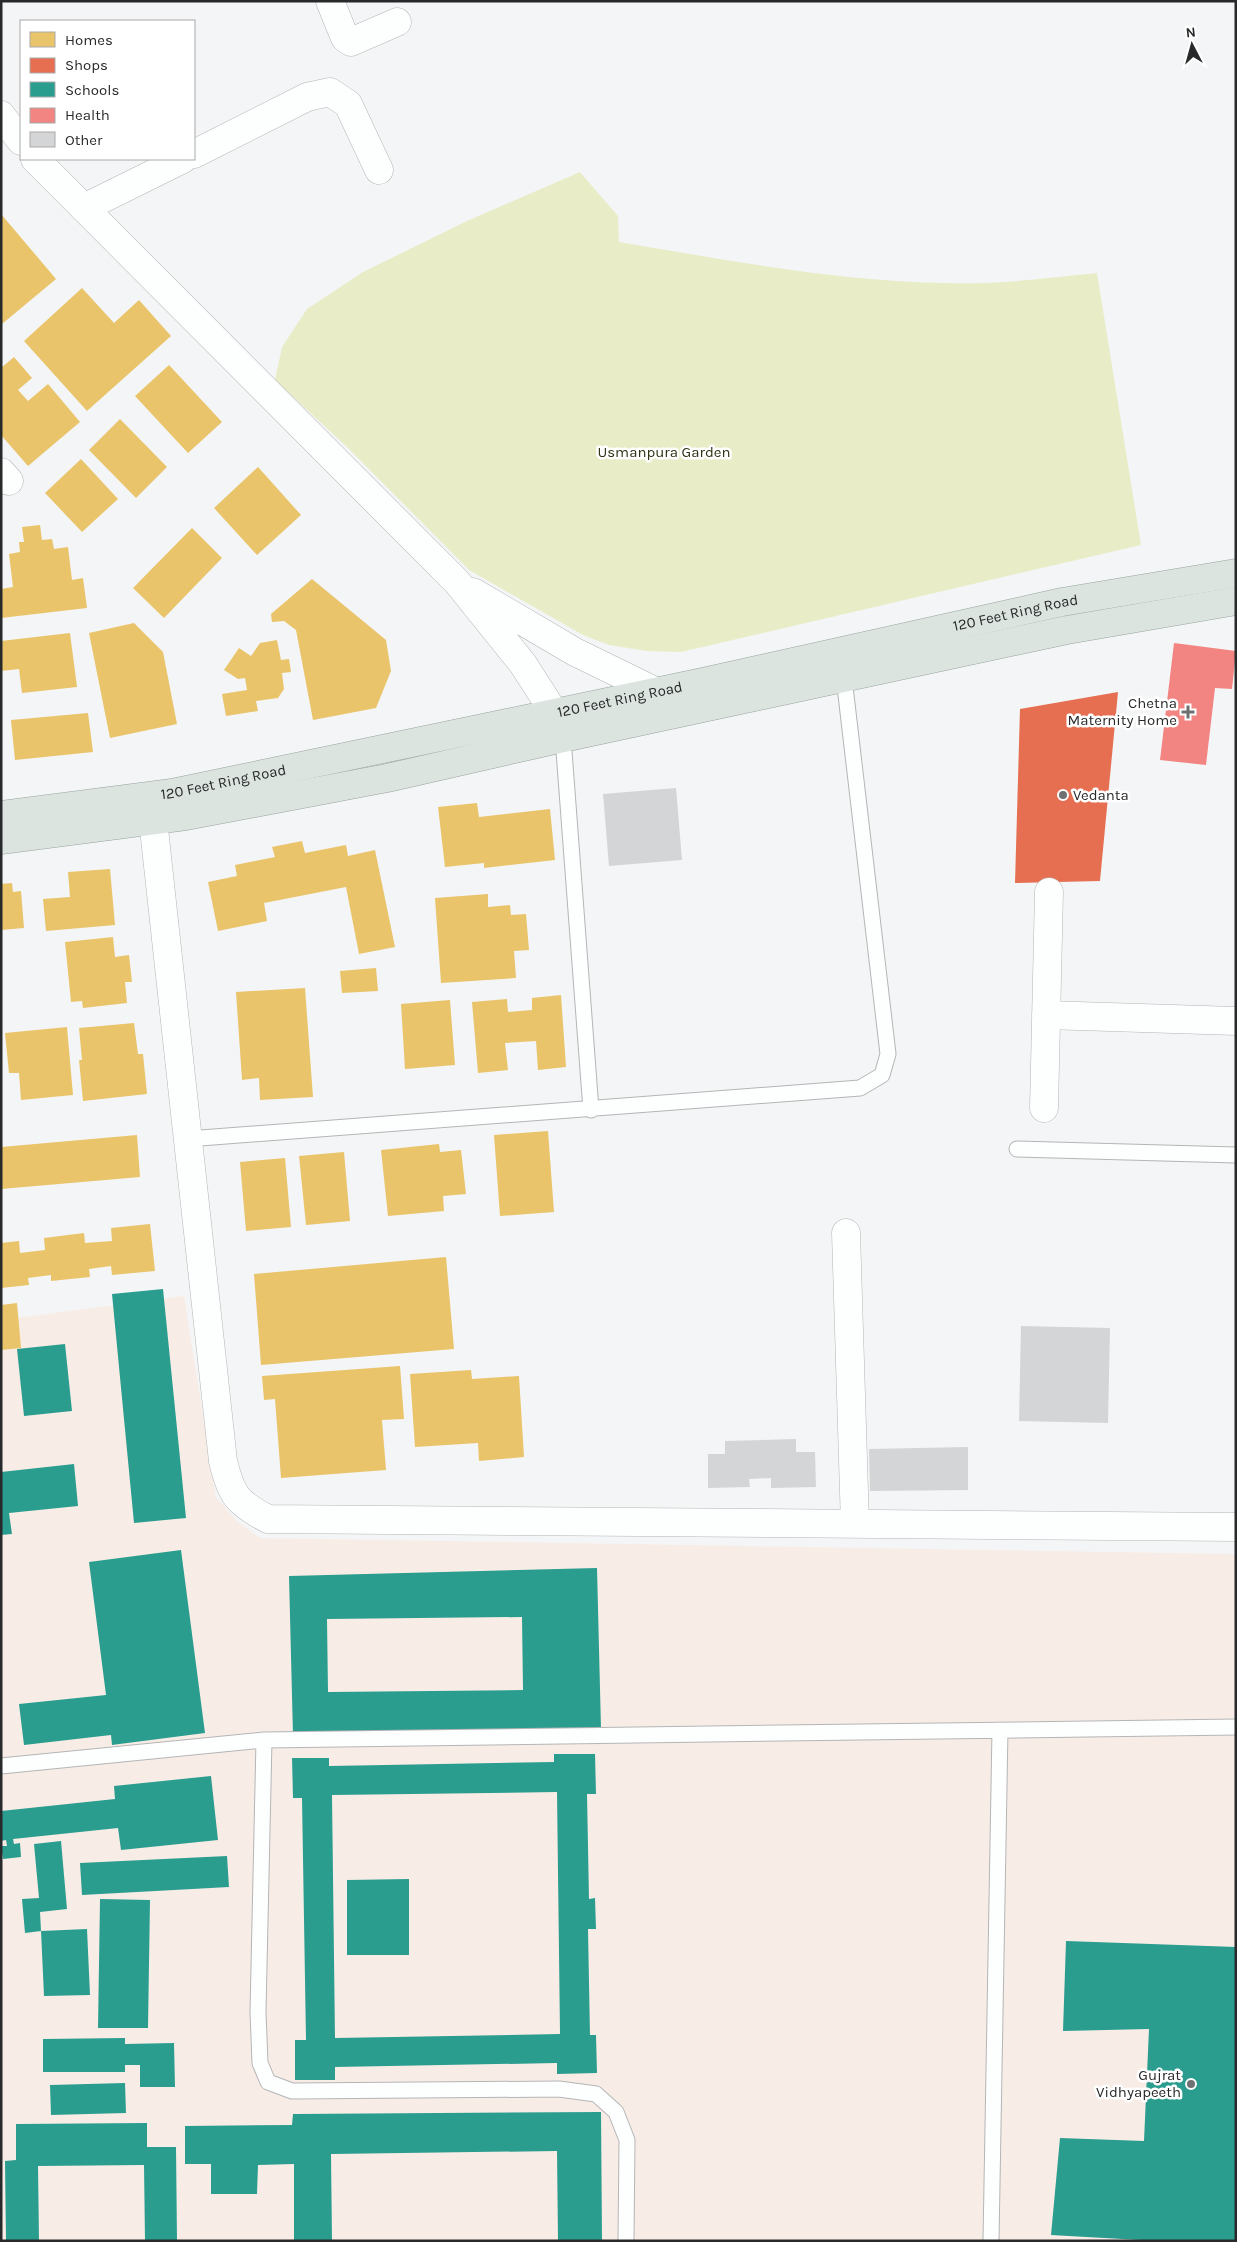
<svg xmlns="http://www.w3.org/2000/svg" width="1237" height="2242" font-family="Karla,sans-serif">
<rect width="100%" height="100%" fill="#f4f5f6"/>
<path fill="#f8ede6" d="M 184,1296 L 216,1497 L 237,1521 L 260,1538 L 1236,1554 L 1236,2241 L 1,2241 L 1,1320 Z"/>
<path fill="#e8edc8" d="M 580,172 L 618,216 L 619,242 C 727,260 835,281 946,283 C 996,285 1047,278 1097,273 L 1141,545 L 681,652 L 647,651 L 609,645 L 583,635 L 469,570 L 348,448 L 275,380 L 282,347 L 307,309 L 363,272 L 467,221 Z"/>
<path fill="#e9c46a" d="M 1,214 L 56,279 L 2,324 L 1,323 Z
M 82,288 L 114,323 L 139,300 L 171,336 L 87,411 L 24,341 Z
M 14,357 L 32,378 L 18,390 L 28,401 L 48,384 L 80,422 L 28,466 L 1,435 L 1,368 Z
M 169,365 L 222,422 L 188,453 L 135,396 Z
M 120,419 L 167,467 L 136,498 L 89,450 Z
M 81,459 L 118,499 L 82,532 L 45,493 Z
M 258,467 L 301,515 L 257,555 L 214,508 Z
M 40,525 L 42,540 L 52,539 L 54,549 L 68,547 L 72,580 L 83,578 L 87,608 L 1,618 L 1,589 L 13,587 L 9,554 L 20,552 L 19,542 L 24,542 L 22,527 Z
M 192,528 L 222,558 L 164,618 L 133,588 Z
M 312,579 L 386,640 L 391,671 L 376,708 L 313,720 L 296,630 L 284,621 L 272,622 L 271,614 Z
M 134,623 L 163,652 L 177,724 L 110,738 L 89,633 Z
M 70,633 L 77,687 L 22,693 L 19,669 L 1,671 L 1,641 Z
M 277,640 L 281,660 L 289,659 L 291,672 L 282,673 L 284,689 L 278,698 L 256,701 L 258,711 L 226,716 L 222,694 L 247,690 L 245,678 L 238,679 L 224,670 L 239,648 L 251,656 L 260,643 Z
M 88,713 L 93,752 L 15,760 L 11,720 Z
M 477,803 L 479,817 L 550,809 L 555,860 L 484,868 L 484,863 L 445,867 L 438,807 Z
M 302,841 L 305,853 L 346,845 L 348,856 L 375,850 L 395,947 L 359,954 L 346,887 L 264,903 L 267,921 L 218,931 L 208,882 L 237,876 L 235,865 L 275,857 L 272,847 Z
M 110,869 L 115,925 L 46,931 L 43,899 L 70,897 L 68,872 Z
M 12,883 L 13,892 L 21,891 L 24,928 L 1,930 L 1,884 Z
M 488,894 L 488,907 L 510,905 L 511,915 L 526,914 L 529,950 L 514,951 L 516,978 L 441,983 L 435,898 Z
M 113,937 L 115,957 L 129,955 L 132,982 L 125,982 L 127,1003 L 83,1008 L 82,1001 L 71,1002 L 65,942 Z
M 376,968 L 378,991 L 342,993 L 340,971 Z
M 305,988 L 313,1097 L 260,1100 L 259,1078 L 242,1080 L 236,992 Z
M 561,995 L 566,1067 L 538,1070 L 536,1041 L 505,1043 L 508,1070 L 478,1073 L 472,1002 L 507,999 L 508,1012 L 532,1010 L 532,998 Z
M 450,1000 L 455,1065 L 405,1069 L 401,1004 Z
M 134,1023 L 138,1054 L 143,1054 L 147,1094 L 83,1101 L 79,1060 L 82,1060 L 79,1028 Z
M 67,1027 L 73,1095 L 21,1100 L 19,1073 L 9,1073 L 5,1033 Z
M 548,1131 L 554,1212 L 500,1216 L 494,1135 Z
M 137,1135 L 140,1177 L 1,1189 L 1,1147 Z
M 439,1144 L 440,1152 L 461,1150 L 466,1194 L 443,1196 L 444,1211 L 388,1216 L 381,1150 Z
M 344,1152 L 350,1221 L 306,1225 L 299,1156 Z
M 285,1158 L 291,1227 L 246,1231 L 240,1162 Z
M 150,1224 L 155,1271 L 112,1275 L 111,1266 L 89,1269 L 90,1277 L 51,1281 L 51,1275 L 28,1278 L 29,1285 L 1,1288 L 1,1243 L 19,1241 L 20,1253 L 45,1250 L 44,1238 L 84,1233 L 85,1243 L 112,1241 L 111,1228 Z
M 446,1257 L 454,1349 L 261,1365 L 254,1274 Z
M 17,1303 L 21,1348 L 1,1350 L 1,1305 Z
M 400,1366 L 404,1419 L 382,1420 L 386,1470 L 281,1478 L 275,1399 L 264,1400 L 262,1376 Z
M 471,1370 L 472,1379 L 519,1376 L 524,1457 L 479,1461 L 478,1443 L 415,1447 L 410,1374 Z"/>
<path fill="#e76f51" d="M 1118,692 L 1100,881 L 1015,883 L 1020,709 Z"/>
<path fill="#2a9d8f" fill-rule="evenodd" d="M 163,1289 L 186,1518 L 134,1523 L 112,1294 Z
M 65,1344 L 72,1411 L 24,1416 L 17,1349 Z
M 74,1464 L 78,1506 L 9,1513 L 12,1534 L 1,1535 L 1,1472 Z
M 181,1550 L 205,1733 L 112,1745 L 111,1735 L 24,1745 L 19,1704 L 106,1695 L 89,1562 Z
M 597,1568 L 601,1729 L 293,1736 L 289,1576 ZM 522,1617 L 523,1690 L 328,1692 L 327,1619 Z
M 554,1754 L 595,1754 L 596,1794 L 587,1794 L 589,1899 L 595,1898 L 596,1929 L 588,1929 L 590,2035 L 596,2035 L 597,2073 L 557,2074 L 557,2063 L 335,2067 L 335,2080 L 295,2080 L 295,2040 L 306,2040 L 302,1798 L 293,1798 L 292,1758 L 329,1758 L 329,1766 L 554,1762 ZM 557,1792 L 560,2034 L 335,2038 L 332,1795 Z
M 211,1776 L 218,1840 L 121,1850 L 118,1828 L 13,1839 L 14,1844 L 20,1843 L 21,1857 L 3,1859 L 1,1846 L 7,1846 L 6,1840 L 1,1841 L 1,1811 L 115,1799 L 114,1786 Z
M 61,1841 L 67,1909 L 40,1912 L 41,1931 L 25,1933 L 22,1899 L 39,1898 L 34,1844 Z
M 227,1856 L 229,1887 L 82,1895 L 80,1863 Z
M 409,1879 L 409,1955 L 347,1955 L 347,1880 Z
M 100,1899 L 150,1900 L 148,2028 L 98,2028 Z
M 87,1929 L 90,1995 L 44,1996 L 41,1931 Z
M 1066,1941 L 1236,1947 L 1236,2241 L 1158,2241 L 1051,2235 L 1060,2138 L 1144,2141 L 1149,2029 L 1063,2031 Z
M 125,2038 L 125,2044 L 174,2043 L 175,2087 L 140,2087 L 140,2065 L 125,2065 L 125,2072 L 43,2072 L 43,2039 Z
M 125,2083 L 126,2113 L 51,2115 L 50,2085 Z
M 601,2112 L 602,2241 L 558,2241 L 557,2151 L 331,2154 L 332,2241 L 294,2241 L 294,2164 L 258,2165 L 257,2194 L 211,2194 L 211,2164 L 185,2164 L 185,2126 L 292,2125 L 293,2114 Z
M 147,2123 L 147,2147 L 176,2147 L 177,2241 L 145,2241 L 144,2165 L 38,2166 L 39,2241 L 6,2241 L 5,2161 L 16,2160 L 16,2124 Z"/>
<path fill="#f28482" d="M 1174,643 L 1236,651 L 1232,689 L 1215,688 L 1206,765 L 1160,760 Z"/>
<path fill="#d4d5d6" d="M 676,788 L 682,860 L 609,866 L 603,794 Z
M 1021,1326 L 1110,1328 L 1108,1423 L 1019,1421 Z
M 796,1439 L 796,1452 L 815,1452 L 816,1487 L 771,1488 L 771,1478 L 749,1479 L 750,1487 L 708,1488 L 708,1454 L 725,1454 L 725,1441 Z
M 968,1447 L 968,1490 L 870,1491 L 869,1449 Z"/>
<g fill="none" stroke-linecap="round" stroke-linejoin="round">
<g stroke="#b4b5b6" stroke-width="17">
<path id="service" d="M 563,738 L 591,1110
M 187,1139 L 860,1088 L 882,1075 L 888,1054 L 844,678
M 1017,1149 L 1236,1155
M 264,1740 L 258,2012 L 260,2063 L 268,2082 L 292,2091 L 559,2089 L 596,2094 L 616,2112 L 627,2140 L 626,2241
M 1,1766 L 264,1740 L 1236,1727
M 991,2241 L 1000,1730"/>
</g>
<g stroke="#b4b5b6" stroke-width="29">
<path id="minor" d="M 330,1 L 345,38 L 351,42 L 397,22
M 194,154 L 307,97 L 330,92 L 348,104 L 379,170
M 84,208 L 183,159
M 1,472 L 9,481
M 153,820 L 223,1461 C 231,1495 237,1503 268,1519 L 1236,1527
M 1046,1015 L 1236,1021
M 1044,1108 L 1049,892
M 846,1233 L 855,1524"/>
</g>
<g stroke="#b4b5b6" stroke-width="29">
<path id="tertiary" d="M 1,115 L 21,141
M 35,159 L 457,582 L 523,664 L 555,714 L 561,734
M 473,592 L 575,652 L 657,692 L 662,706"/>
</g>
<g stroke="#96a49d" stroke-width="29">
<g id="primary">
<path id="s1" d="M 1,815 L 172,793 L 703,682 L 1062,602 L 1236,573"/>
<path d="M 1,840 L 186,816 L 387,778 L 563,738 L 1067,630 L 1236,601"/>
</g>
</g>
<use href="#service" stroke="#fdfefe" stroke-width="15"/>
<use href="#minor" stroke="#fdfefe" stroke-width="28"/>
<use href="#tertiary" stroke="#fdfefe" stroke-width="28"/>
<use href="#primary" stroke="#dce4e0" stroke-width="28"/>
</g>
<g fill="#6f7071" stroke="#fff" stroke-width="2">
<path d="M1185.5 704.5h5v5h5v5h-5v5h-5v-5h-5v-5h5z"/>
<circle cx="1063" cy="795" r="5"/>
<circle cx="1191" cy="2084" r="5"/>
</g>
<g text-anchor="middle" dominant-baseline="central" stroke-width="5" stroke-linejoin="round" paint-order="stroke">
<g font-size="15" fill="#2e3112" stroke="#fff">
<text x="664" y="452">Usmanpura Garden</text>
</g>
<g font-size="15" fill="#28292a" stroke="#fff">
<text stroke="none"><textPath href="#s1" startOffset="1035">120 Feet Ring Road</textPath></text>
<text stroke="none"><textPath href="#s1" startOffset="630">120 Feet Ring Road</textPath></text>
<text stroke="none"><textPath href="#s1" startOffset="225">120 Feet Ring Road</textPath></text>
</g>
<g font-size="15" fill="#28292a" stroke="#fff" text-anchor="end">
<text x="1177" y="703">Chetna<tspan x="1177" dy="17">Maternity Home</tspan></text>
<text x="1073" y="795" text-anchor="start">Vedanta</text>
<text x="1181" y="2075">Gujrat<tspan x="1181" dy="17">Vidhyapeeth</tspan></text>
</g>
</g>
<rect width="1237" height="2242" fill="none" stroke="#28292a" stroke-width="5"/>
<rect x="20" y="20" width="175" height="140" fill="#ffffff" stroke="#a9a9aa"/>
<rect x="30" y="32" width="25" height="15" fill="#e9c46a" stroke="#a9a9aa"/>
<text x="65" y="45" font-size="15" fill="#28292a">Homes</text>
<rect x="30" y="58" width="25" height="15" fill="#e76f51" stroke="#a9a9aa"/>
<text x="65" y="70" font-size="15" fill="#28292a">Shops</text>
<rect x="30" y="82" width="25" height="15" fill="#2a9d8f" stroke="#a9a9aa"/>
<text x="65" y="95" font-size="15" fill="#28292a">Schools</text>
<rect x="30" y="108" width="25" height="15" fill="#f28482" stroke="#a9a9aa"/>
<text x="65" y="120" font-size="15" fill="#28292a">Health</text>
<rect x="30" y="132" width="25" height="15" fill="#d4d5d6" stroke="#a9a9aa"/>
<text x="65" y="145" font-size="15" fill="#28292a">Other</text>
<g transform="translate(1192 45) rotate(354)" stroke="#ffffff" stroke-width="4" paint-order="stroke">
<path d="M0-4L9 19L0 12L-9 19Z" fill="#28292a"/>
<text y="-8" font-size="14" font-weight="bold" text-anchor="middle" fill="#28292a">N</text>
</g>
</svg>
